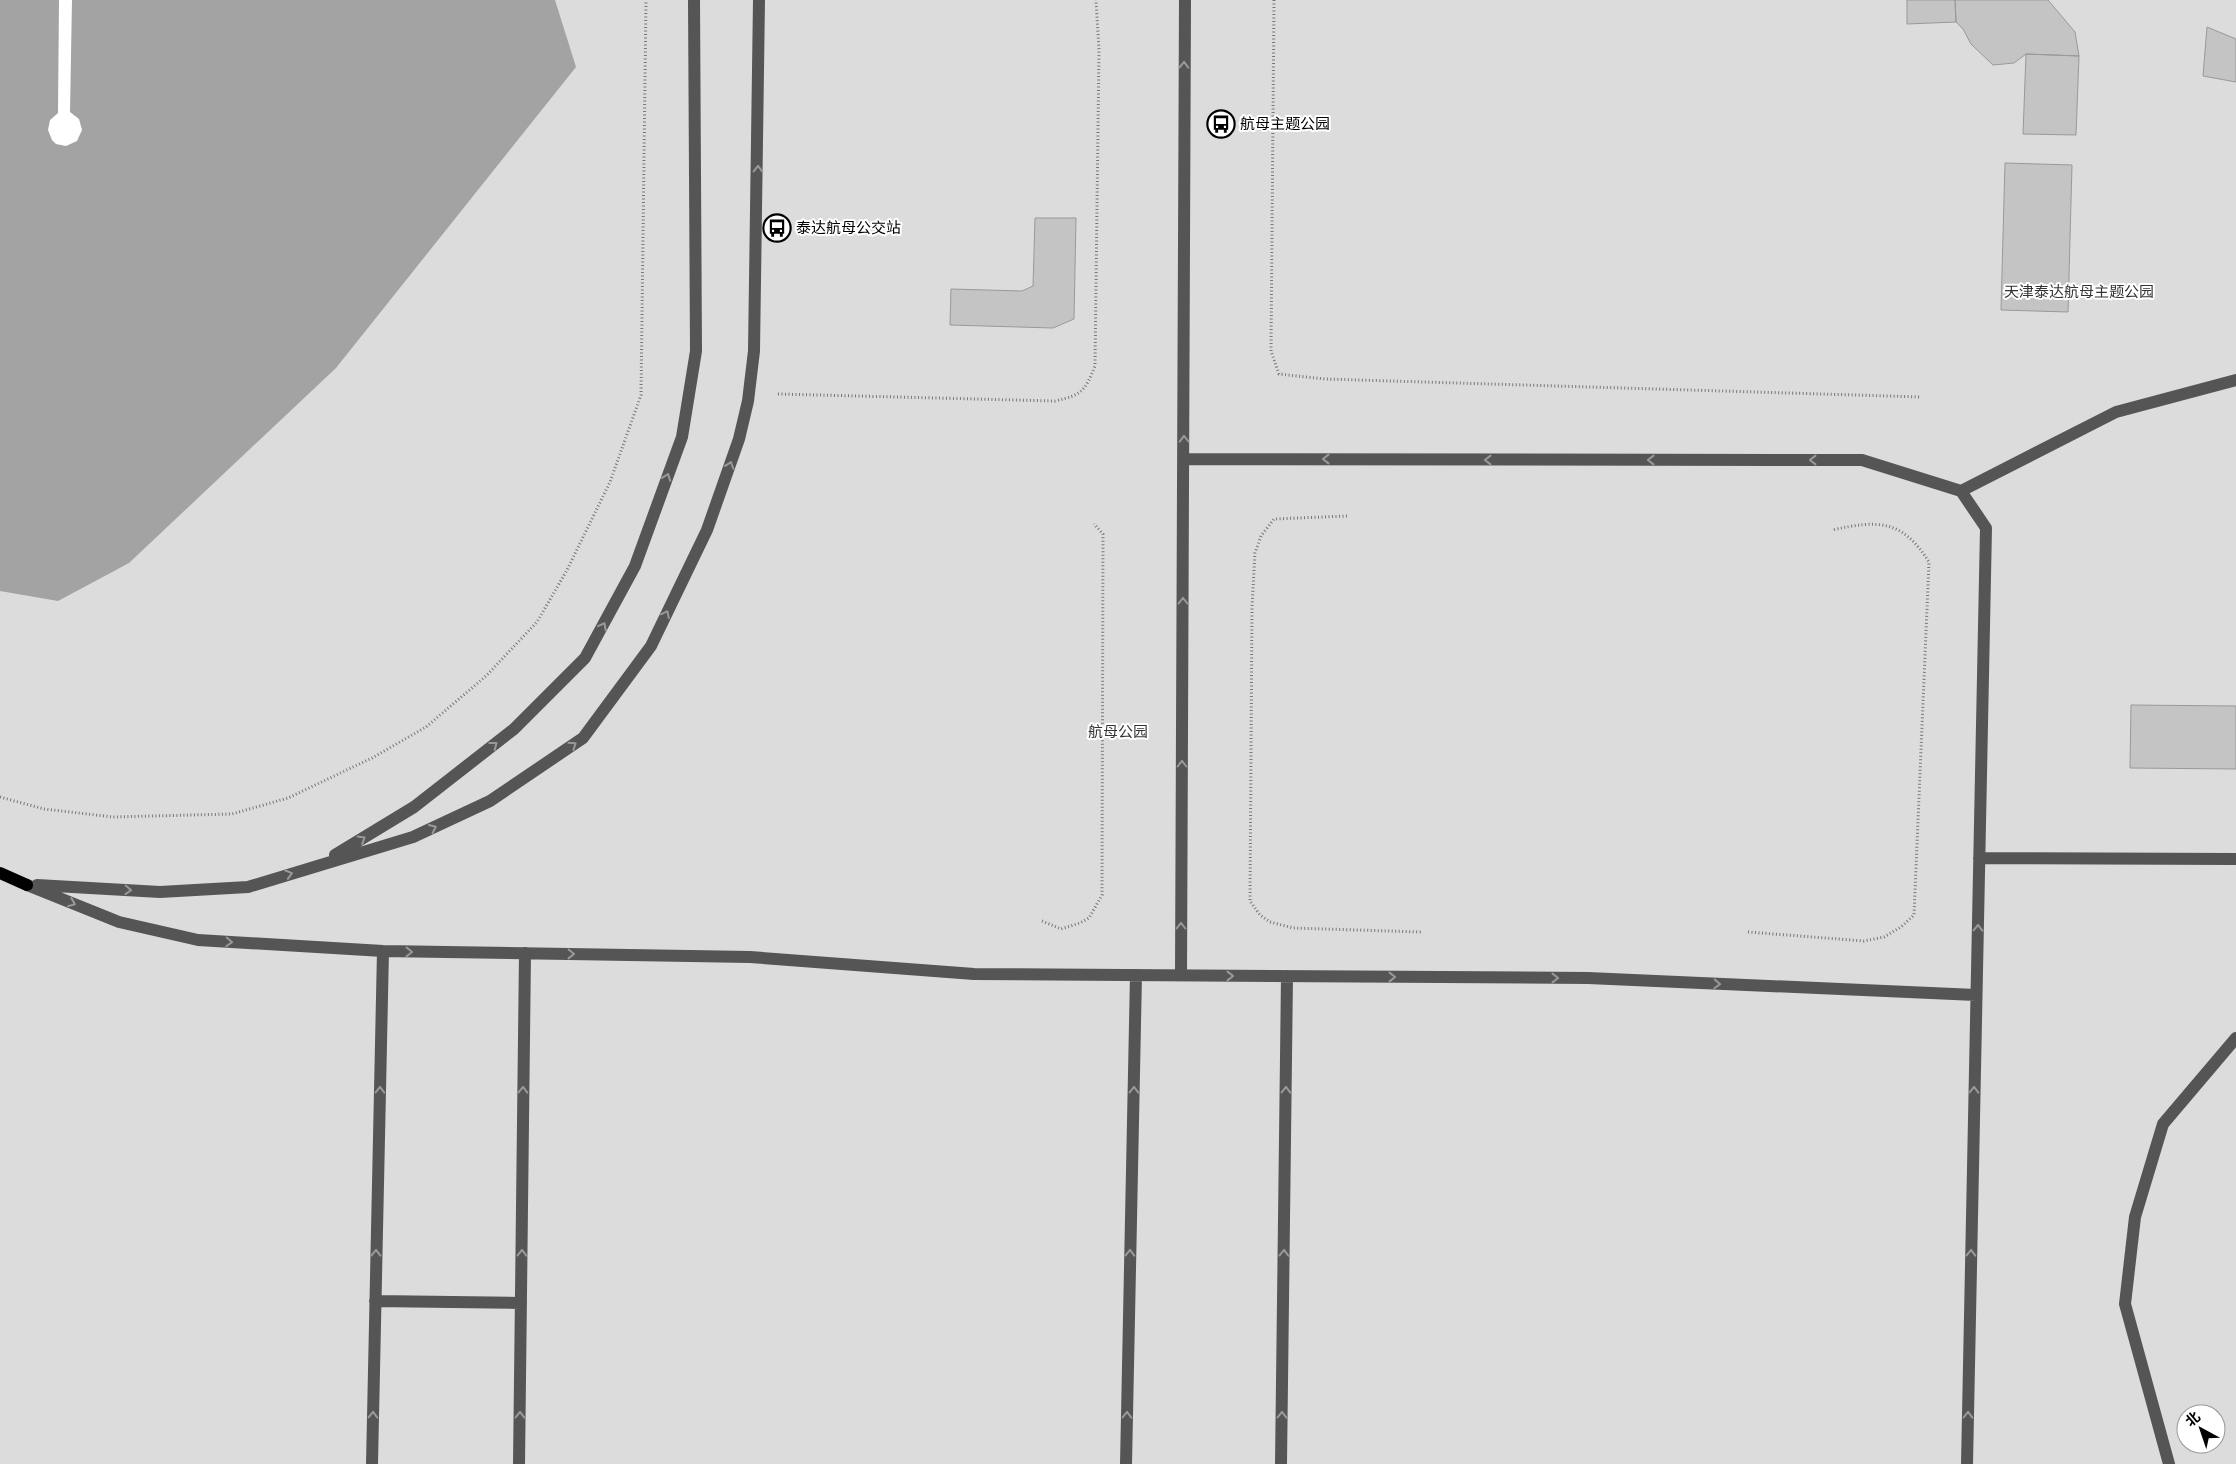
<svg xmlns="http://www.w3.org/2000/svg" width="2236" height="1464" font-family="'Fira Sans','Noto Sans SC',sans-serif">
<rect width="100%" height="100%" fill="#fff"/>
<path fill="#dcdcdc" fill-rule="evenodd" d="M 0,0 L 2236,0 L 2236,1464 L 0,1464 ZM 2186,1414 L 2216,1414 L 2216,1444 L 2186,1444 Z"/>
<path fill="#a3a3a3" d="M 0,0 L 555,0 L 576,67 L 336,368 L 129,563 L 58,601 L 0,591 Z"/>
<path fill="#fff" d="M 59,0 L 72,0 L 70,112 L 79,119 L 82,130 L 77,141 L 66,146 L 56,144 L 52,140 L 48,130 L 50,120 L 58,113 Z"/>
<path fill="#c4c4c4" stroke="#999" d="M 1907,0 L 1955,0 L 1956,22 L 1907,24 Z
M 1955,0 L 2048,0 L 2075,32 L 2079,56 L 2026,54 L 2014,63 L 1993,65 L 1971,44 L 1963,29 L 1956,22 Z
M 2207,27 L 2236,39 L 2236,82 L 2203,76 Z
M 2026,54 L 2079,56 L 2076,135 L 2023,134 Z
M 2005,163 L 2072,165 L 2068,312 L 2001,310 Z
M 1035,218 L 1076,218 L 1074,319 L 1053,328 L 950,325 L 951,289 L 1022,291 L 1033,286 Z
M 2131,705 L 2236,706 L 2236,769 L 2130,768 Z"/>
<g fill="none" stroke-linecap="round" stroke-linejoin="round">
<g stroke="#dbdbdb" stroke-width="15">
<path id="major" d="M 0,873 L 27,885"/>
</g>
<path stroke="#777" stroke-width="3" stroke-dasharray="1 2.5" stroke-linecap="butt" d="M 1274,0 L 1271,351 L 1279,374 L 1325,379 L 1921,397
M 778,394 L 1055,401 C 1082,395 1085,391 1095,366 L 1099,50 L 1096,0
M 1347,516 L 1274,519 L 1261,536 L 1255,553 L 1252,607 L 1250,901 L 1260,915 L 1270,922 L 1293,928 L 1421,932
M 0,797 L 44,809 L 113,817 L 232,814 L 288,798 L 372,758 L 426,727 L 486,676 L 537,622 L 567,570 L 610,482 L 641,395 L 646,0
M 1042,921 L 1061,929 L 1080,923 L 1089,918 L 1102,895 L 1103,534 L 1094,524
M 1748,932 L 1864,941 L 1884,937 L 1901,927 L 1914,915 L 1929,562 C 1902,519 1878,520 1832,530"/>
<path stroke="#555" stroke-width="12" d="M 1184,459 L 1862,460 L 1961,491 L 1986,528 L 1967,1464
M 1961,491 L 2116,412 L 2236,380
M 335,855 L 414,807 L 514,729 L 585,658 L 635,566 L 682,437 L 696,351 L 694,0
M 1979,858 L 2236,859
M 27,885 L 119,922 L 198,940 L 383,951 L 750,957 L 974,974 L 1588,978 L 1976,995
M 37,885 L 160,892 L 248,887 L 413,837 L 490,801 L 583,738 L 651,646 L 707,530 L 739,439 L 748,401 L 754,351 L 759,0
M 1181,975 L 1185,0
M 375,1301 L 521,1303
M 372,1464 L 383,951
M 519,1464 L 525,953
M 1126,1464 L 1136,975
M 1281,1464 L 1287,976
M 2169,1464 L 2125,1304 L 2135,1217 L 2163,1124 L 2236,1038"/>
<use href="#major" stroke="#000" stroke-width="12"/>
</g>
<defs><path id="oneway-chevron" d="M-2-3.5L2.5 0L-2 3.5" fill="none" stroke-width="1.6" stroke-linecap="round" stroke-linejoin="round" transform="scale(1.25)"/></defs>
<g stroke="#999">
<use href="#oneway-chevron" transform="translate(1184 65) rotate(-89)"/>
<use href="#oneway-chevron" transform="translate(758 169) rotate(-89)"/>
<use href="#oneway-chevron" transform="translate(1184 439) rotate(-91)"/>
<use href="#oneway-chevron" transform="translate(1326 459) rotate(-180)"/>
<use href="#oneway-chevron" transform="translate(1488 460) rotate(-180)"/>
<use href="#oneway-chevron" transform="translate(1651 460) rotate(-180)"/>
<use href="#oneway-chevron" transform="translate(1813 460) rotate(-180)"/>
<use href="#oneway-chevron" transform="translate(730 465) rotate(-71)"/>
<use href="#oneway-chevron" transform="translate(667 477) rotate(-70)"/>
<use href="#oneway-chevron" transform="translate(1183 601) rotate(-90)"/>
<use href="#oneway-chevron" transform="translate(666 614) rotate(-64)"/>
<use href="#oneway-chevron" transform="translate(603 626) rotate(-62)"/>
<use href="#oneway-chevron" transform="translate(494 745) rotate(-38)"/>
<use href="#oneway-chevron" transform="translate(573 745) rotate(-34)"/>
<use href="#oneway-chevron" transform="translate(1182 764) rotate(-90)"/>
<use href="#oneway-chevron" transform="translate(433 828) rotate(-25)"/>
<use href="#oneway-chevron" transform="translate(362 839) rotate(-31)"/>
<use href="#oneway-chevron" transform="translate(289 874) rotate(-17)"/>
<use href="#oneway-chevron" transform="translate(128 890) rotate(3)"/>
<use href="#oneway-chevron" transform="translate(72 903) rotate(22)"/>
<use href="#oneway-chevron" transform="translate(1181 926) rotate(-90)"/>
<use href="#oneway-chevron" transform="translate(1978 928) rotate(-89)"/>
<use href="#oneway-chevron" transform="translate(229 942) rotate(3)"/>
<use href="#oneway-chevron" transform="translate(409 952) rotate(1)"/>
<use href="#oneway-chevron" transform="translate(571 954) rotate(1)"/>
<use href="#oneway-chevron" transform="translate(1230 976)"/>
<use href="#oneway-chevron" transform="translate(1392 977)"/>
<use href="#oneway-chevron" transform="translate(1555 978)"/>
<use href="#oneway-chevron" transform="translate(1717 984) rotate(3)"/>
<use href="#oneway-chevron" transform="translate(380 1090) rotate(-89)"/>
<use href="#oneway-chevron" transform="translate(523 1090) rotate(-89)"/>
<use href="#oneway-chevron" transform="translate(1134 1090) rotate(-89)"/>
<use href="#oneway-chevron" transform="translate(1286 1090) rotate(-89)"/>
<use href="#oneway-chevron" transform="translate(1974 1090) rotate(-89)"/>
<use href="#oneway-chevron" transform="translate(376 1253) rotate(-89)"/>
<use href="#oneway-chevron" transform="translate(522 1253) rotate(-89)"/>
<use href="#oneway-chevron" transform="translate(1130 1253) rotate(-89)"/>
<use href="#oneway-chevron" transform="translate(1284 1253) rotate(-89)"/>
<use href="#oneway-chevron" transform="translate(1971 1253) rotate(-89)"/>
<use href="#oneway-chevron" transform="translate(373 1415) rotate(-89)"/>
<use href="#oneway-chevron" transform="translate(520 1415) rotate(-89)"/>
<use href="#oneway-chevron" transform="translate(1127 1415) rotate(-89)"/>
<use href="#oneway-chevron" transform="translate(1282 1415) rotate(-89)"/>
<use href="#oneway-chevron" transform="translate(1968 1415) rotate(-89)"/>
</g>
<defs>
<g id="bus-ring" transform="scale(1.4375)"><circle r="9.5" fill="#fff" stroke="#000" stroke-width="1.5"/><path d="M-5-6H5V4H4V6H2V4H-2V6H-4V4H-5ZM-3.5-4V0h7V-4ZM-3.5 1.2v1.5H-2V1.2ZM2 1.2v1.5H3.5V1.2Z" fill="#000"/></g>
</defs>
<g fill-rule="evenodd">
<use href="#bus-ring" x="1221" y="124"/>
<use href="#bus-ring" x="777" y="228"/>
</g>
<g text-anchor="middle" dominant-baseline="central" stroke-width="4" stroke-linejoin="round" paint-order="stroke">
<g font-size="15" fill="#000" stroke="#fff" text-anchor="start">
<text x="1240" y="124">航母主题公园</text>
<text x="796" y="228">泰达航母公交站</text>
</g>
<g font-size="15" fill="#333" stroke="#fff">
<text x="2079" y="292">天津泰达航母主题公园</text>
<text x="1118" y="732">航母公园</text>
</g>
</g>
<g transform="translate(2201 1429) rotate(320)"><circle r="24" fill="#ffffff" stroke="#999999"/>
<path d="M0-4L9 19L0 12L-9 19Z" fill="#000000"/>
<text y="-8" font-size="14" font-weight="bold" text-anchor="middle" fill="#000000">北</text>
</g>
</svg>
